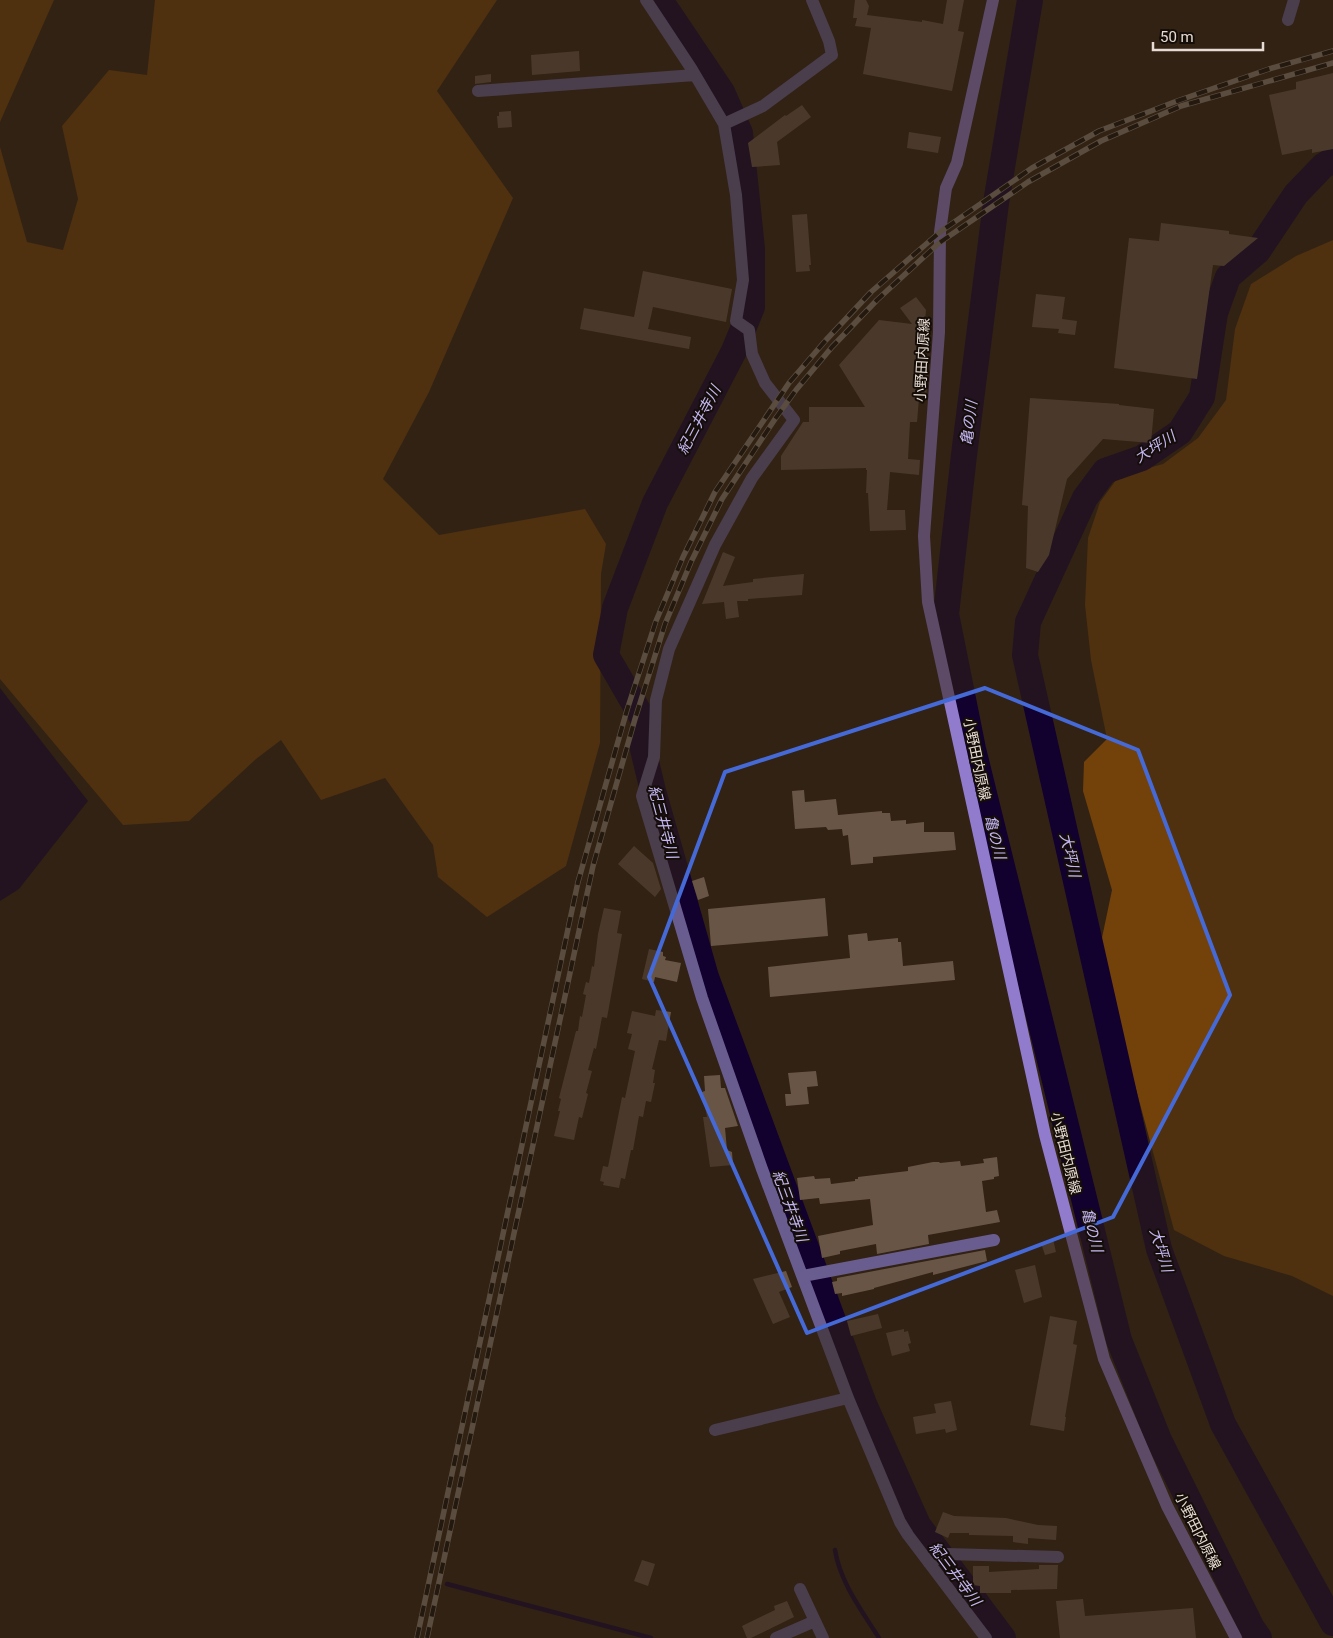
<svg xmlns="http://www.w3.org/2000/svg" width="1333" height="1638" font-family="Roboto,'Noto Sans JP',sans-serif">
<rect width="100%" height="100%" fill="#322214"/>
<path fill="#73410a" d="M 0,0 L 54,0 L 0,122 Z
M 155,0 L 497,0 L 437,91 L 513,198 L 429,392 L 383,479 L 439,535 L 585,509 L 606,544 L 601,574 L 600,743 L 566,866 L 487,917 L 438,877 L 433,845 L 385,778 L 321,800 L 281,740 L 256,759 L 189,821 L 123,825 L 0,679 L 0,147 L 27,242 L 63,250 L 78,199 L 62,126 L 109,70 L 147,75 Z
M 1333,240 L 1333,1296 L 1292,1276 L 1224,1256 L 1174,1230 L 1099,952 L 1112,890 L 1083,791 L 1084,762 L 1107,739 L 1091,660 L 1085,605 L 1088,538 L 1100,502 L 1119,476 L 1163,464 L 1198,438 L 1226,400 L 1235,329 L 1251,284 L 1296,256 Z"/>
<path fill="#12002f" d="M 0,688 L 88,801 L 19,889 L 0,901 Z"/>
<g fill="none" stroke-linecap="round" stroke-linejoin="round">
<path stroke="#12002f" stroke-width="4.5" d="M 835,1550 C 840,1582 862,1611 879,1638
M 447,1584 L 651,1638"/>
<path stroke="#12002f" stroke-width="26" d="M 660,0 L 722,92 L 740,133 L 752,249 L 752,307 L 734,351 L 655,503 L 615,608 L 606,655 L 646,724 L 641,741 L 653,791 L 706,977 L 864,1404 L 918,1525 L 1003,1638
M 1030,0 L 996,203 L 964,455 L 946,614 L 973,749 L 1119,1340 L 1159,1440 L 1252,1628 L 1259,1638
M 1333,160 L 1323,166 L 1296,194 L 1258,251 L 1228,277 L 1215,313 L 1202,397 L 1180,432 L 1142,458 L 1105,471 L 1085,498 L 1028,622 L 1025,655 L 1159,1249 L 1223,1424 L 1333,1623"/>
</g>
<path fill="#685546" d="M 855,0 L 866,0 L 869,6 L 867,15 L 922,22 L 922,20 L 943,24 L 947,0 L 964,0 L 958,31 L 964,32 L 952,91 L 863,74 L 871,28 L 855,26 L 857,18 L 853,18 Z
M 579,51 L 580,71 L 532,75 L 531,55 Z
M 1333,73 L 1333,149 L 1312,153 L 1312,149 L 1282,155 L 1269,95 L 1296,89 L 1296,82 Z
M 491,74 L 491,82 L 475,84 L 475,76 Z
M 802,105 L 811,117 L 777,142 L 780,165 L 752,167 L 748,143 L 785,115 L 786,116 Z
M 511,111 L 512,127 L 498,128 L 497,116 L 499,116 L 499,112 Z
M 909,132 L 941,137 L 938,153 L 907,148 Z
M 807,214 L 811,265 L 809,265 L 810,271 L 796,272 L 792,215 Z
M 1161,223 L 1229,231 L 1229,234 L 1258,238 L 1224,266 L 1213,265 L 1197,379 L 1114,368 L 1129,238 L 1159,241 Z
M 643,271 L 732,289 L 726,322 L 653,307 L 648,329 L 691,337 L 689,349 L 580,329 L 584,308 L 634,317 Z
M 1036,294 L 1065,297 L 1062,319 L 1077,321 L 1075,335 L 1058,333 L 1059,329 L 1032,327 Z
M 916,297 L 926,310 L 922,355 L 929,356 L 926,399 L 919,398 L 917,422 L 910,422 L 908,459 L 920,460 L 919,475 L 890,472 L 887,510 L 905,510 L 906,530 L 870,531 L 868,493 L 866,493 L 867,470 L 866,470 L 866,468 L 781,470 L 781,456 L 803,422 L 809,422 L 809,407 L 865,407 L 839,365 L 879,320 L 912,324 L 900,308 Z
M 1030,398 L 1119,404 L 1119,405 L 1154,409 L 1151,443 L 1103,439 L 1067,479 L 1049,555 L 1038,572 L 1026,568 L 1028,506 L 1022,505 Z
M 723,552 L 735,557 L 723,586 L 753,582 L 753,579 L 804,574 L 802,595 L 748,599 L 748,601 L 737,601 L 739,617 L 726,619 L 724,602 L 702,604 Z
M 804,790 L 805,802 L 836,799 L 838,815 L 882,811 L 882,813 L 890,813 L 891,821 L 906,820 L 906,824 L 924,822 L 924,832 L 954,832 L 956,850 L 873,857 L 873,863 L 851,865 L 848,835 L 843,836 L 842,829 L 828,830 L 826,827 L 795,829 L 792,791 Z
M 634,846 L 653,863 L 661,889 L 655,897 L 618,864 Z
M 704,877 L 709,896 L 698,900 L 692,881 Z
M 825,898 L 828,936 L 711,946 L 708,909 Z
M 604,908 L 621,911 L 617,933 L 622,934 L 607,1018 L 602,1017 L 596,1049 L 594,1048 L 588,1070 L 592,1071 L 586,1093 L 588,1094 L 582,1118 L 579,1117 L 574,1140 L 554,1136 L 560,1111 L 558,1111 L 561,1099 L 559,1098 L 576,1031 L 578,1031 L 580,1016 L 582,1017 L 586,995 L 583,994 L 586,982 L 589,983 L 592,966 L 594,967 L 598,934 Z
M 867,933 L 868,941 L 898,938 L 898,942 L 901,942 L 903,966 L 953,961 L 955,980 L 770,997 L 768,967 L 850,958 L 848,935 Z
M 649,949 L 663,952 L 663,956 L 666,957 L 665,960 L 681,963 L 677,982 L 655,977 L 654,982 L 642,979 Z
M 656,1010 L 671,1012 L 666,1041 L 659,1040 L 652,1069 L 655,1070 L 653,1083 L 655,1083 L 651,1102 L 646,1101 L 643,1117 L 639,1116 L 633,1150 L 631,1150 L 625,1179 L 621,1178 L 619,1188 L 603,1185 L 604,1182 L 600,1181 L 603,1166 L 608,1167 L 622,1097 L 625,1098 L 635,1051 L 628,1049 L 632,1034 L 627,1033 L 632,1011 L 655,1016 Z
M 816,1071 L 818,1086 L 807,1087 L 809,1104 L 786,1106 L 785,1094 L 791,1094 L 788,1073 Z
M 720,1075 L 721,1088 L 725,1088 L 738,1126 L 725,1128 L 727,1150 L 732,1152 L 733,1165 L 710,1167 L 703,1117 L 707,1117 L 702,1092 L 705,1091 L 704,1076 Z
M 997,1157 L 999,1176 L 994,1177 L 994,1179 L 982,1181 L 986,1212 L 997,1210 L 1000,1222 L 928,1235 L 929,1244 L 877,1254 L 876,1244 L 840,1251 L 840,1254 L 822,1258 L 818,1236 L 873,1225 L 870,1199 L 820,1204 L 819,1198 L 800,1200 L 797,1178 L 814,1176 L 815,1179 L 830,1178 L 831,1184 L 855,1181 L 855,1179 L 858,1179 L 858,1177 L 908,1171 L 908,1167 L 933,1162 L 939,1162 L 940,1163 L 960,1161 L 961,1166 L 984,1163 L 983,1159 Z
M 1053,1239 L 1056,1252 L 1045,1255 L 1041,1243 Z
M 985,1250 L 987,1261 L 933,1275 L 933,1272 L 900,1281 L 874,1288 L 874,1289 L 842,1296 L 842,1293 L 835,1294 L 832,1282 L 837,1281 L 837,1278 Z
M 1035,1265 L 1042,1297 L 1024,1303 L 1015,1270 Z
M 786,1271 L 792,1287 L 779,1292 L 790,1317 L 773,1324 L 753,1279 Z
M 878,1314 L 882,1328 L 851,1336 L 847,1321 Z
M 1050,1316 L 1077,1321 L 1073,1344 L 1077,1345 L 1065,1417 L 1066,1417 L 1064,1431 L 1030,1425 Z
M 904,1329 L 904,1332 L 908,1331 L 911,1343 L 908,1344 L 910,1351 L 892,1356 L 886,1333 Z
M 951,1401 L 957,1430 L 946,1433 L 945,1429 L 916,1434 L 913,1417 L 936,1413 L 934,1404 Z
M 943,1512 L 954,1516 L 1006,1518 L 1038,1525 L 1057,1526 L 1056,1540 L 1028,1538 L 1028,1544 L 1013,1542 L 1013,1536 L 969,1535 L 969,1533 L 950,1533 L 948,1538 L 935,1532 Z
M 642,1560 L 655,1564 L 648,1586 L 634,1581 Z
M 1039,1565 L 1058,1565 L 1057,1589 L 1011,1590 L 1011,1593 L 980,1593 L 980,1586 L 973,1585 L 973,1566 L 989,1566 L 989,1572 L 1039,1569 Z
M 1083,1599 L 1085,1616 L 1193,1608 L 1196,1638 L 1060,1638 L 1056,1601 Z
M 787,1601 L 794,1617 L 751,1638 L 747,1638 L 742,1626 L 775,1610 L 774,1606 Z"/>
<g fill="none" stroke-linecap="round" stroke-linejoin="round">
<path stroke="#695d90" stroke-width="12" d="M 646,0 L 691,68 L 724,124 L 736,195 L 743,280 L 736,321 L 749,330 L 752,354 L 765,383 L 794,420 L 752,478 L 715,545 L 669,649 L 656,700 L 654,757 L 642,796 L 702,998 L 762,1169 L 848,1398 L 900,1522 L 908,1535 L 986,1638
M 1288,20 L 1294,0
M 478,91 L 695,75
M 724,124 L 763,106 L 832,55 L 829,41 L 812,0
M 803,1276 L 994,1240
M 715,1430 L 848,1398
M 929,1563 L 947,1554 L 1058,1557
M 800,1589 L 823,1638
M 776,1638 L 815,1621"/>
<path stroke="#907bcc" stroke-width="12" d="M 993,0 L 957,163 L 946,188 L 940,232 L 939,332 L 924,536 L 928,602 L 1045,1135 L 1104,1359 L 1167,1506 L 1236,1638"/>
<g stroke="#8c7f73" stroke-width="5.5">
<path id="rail" d="M 417,1638 L 578,882 L 627,710 L 656,621 L 683,557 L 715,492 L 789,383 L 826,340 L 871,292 L 940,232 L 1032,168 L 1099,131 L 1177,101 L 1269,69 L 1333,51
M 427,1638 L 593,866 L 635,719 L 665,624 L 691,562 L 722,499 L 775,419 L 796,390 L 832,347 L 877,300 L 939,243 L 1028,182 L 1101,141 L 1181,106 L 1333,63"/>
</g>
<use href="#rail" stroke="#150e08" stroke-width="4" stroke-dasharray="11" stroke-linecap="butt"/>
</g>
<path d="M0 0H1333V1638H0ZM 985,688 L 1138,750 L 1230,995 L 1113,1217 L 807,1333 L 649,977 L 725,772 Z" fill="#322214" fill-opacity=".55" fill-rule="evenodd"/>
<path fill="none" stroke="#456ad7" stroke-width="4" stroke-linejoin="round" d="M 985,688 L 1138,750 L 1230,995 L 1113,1217 L 807,1333 L 649,977 L 725,772 Z"/>
<g text-anchor="middle" dominant-baseline="central" stroke-width="4" stroke-linejoin="round" paint-order="stroke">
<g font-size="14" fill="#e7dcd3" stroke="#150e08">
<text transform="translate(922 360) rotate(-87)">小野田内原線</text>
<text transform="translate(977 759) rotate(78)">小野田内原線</text>
<text transform="translate(1066 1153) rotate(76)">小野田内原線</text>
<text transform="translate(1198 1531) rotate(63)">小野田内原線</text>
</g>
<g font-size="15" font-style="italic" fill="#c4b6f4" stroke="#150e08">
<text transform="translate(699 420) rotate(-62)">紀三井寺川</text>
<text transform="translate(969 423) rotate(-83)">亀の川</text>
<text transform="translate(1155 447) rotate(-32)">大坪川</text>
<text transform="translate(663 822) rotate(75)">紀三井寺川</text>
<text transform="translate(995 837) rotate(76)">亀の川</text>
<text transform="translate(1070 855) rotate(77)">大坪川</text>
<text transform="translate(790 1206) rotate(70)">紀三井寺川</text>
<text transform="translate(1092 1230) rotate(76)">亀の川</text>
<text transform="translate(1161 1250) rotate(73)">大坪川</text>
<text transform="translate(955 1574) rotate(53)">紀三井寺川</text>
</g>
</g>
<path d="M1153 42v8h110v-8" fill="none" stroke="#e7dcd3" stroke-width="2.5"/>
<text x="1160" y="42" font-size="15" fill="#e7dcd3" stroke="#150e08" stroke-width="4" paint-order="stroke">50 m</text>
</svg>
